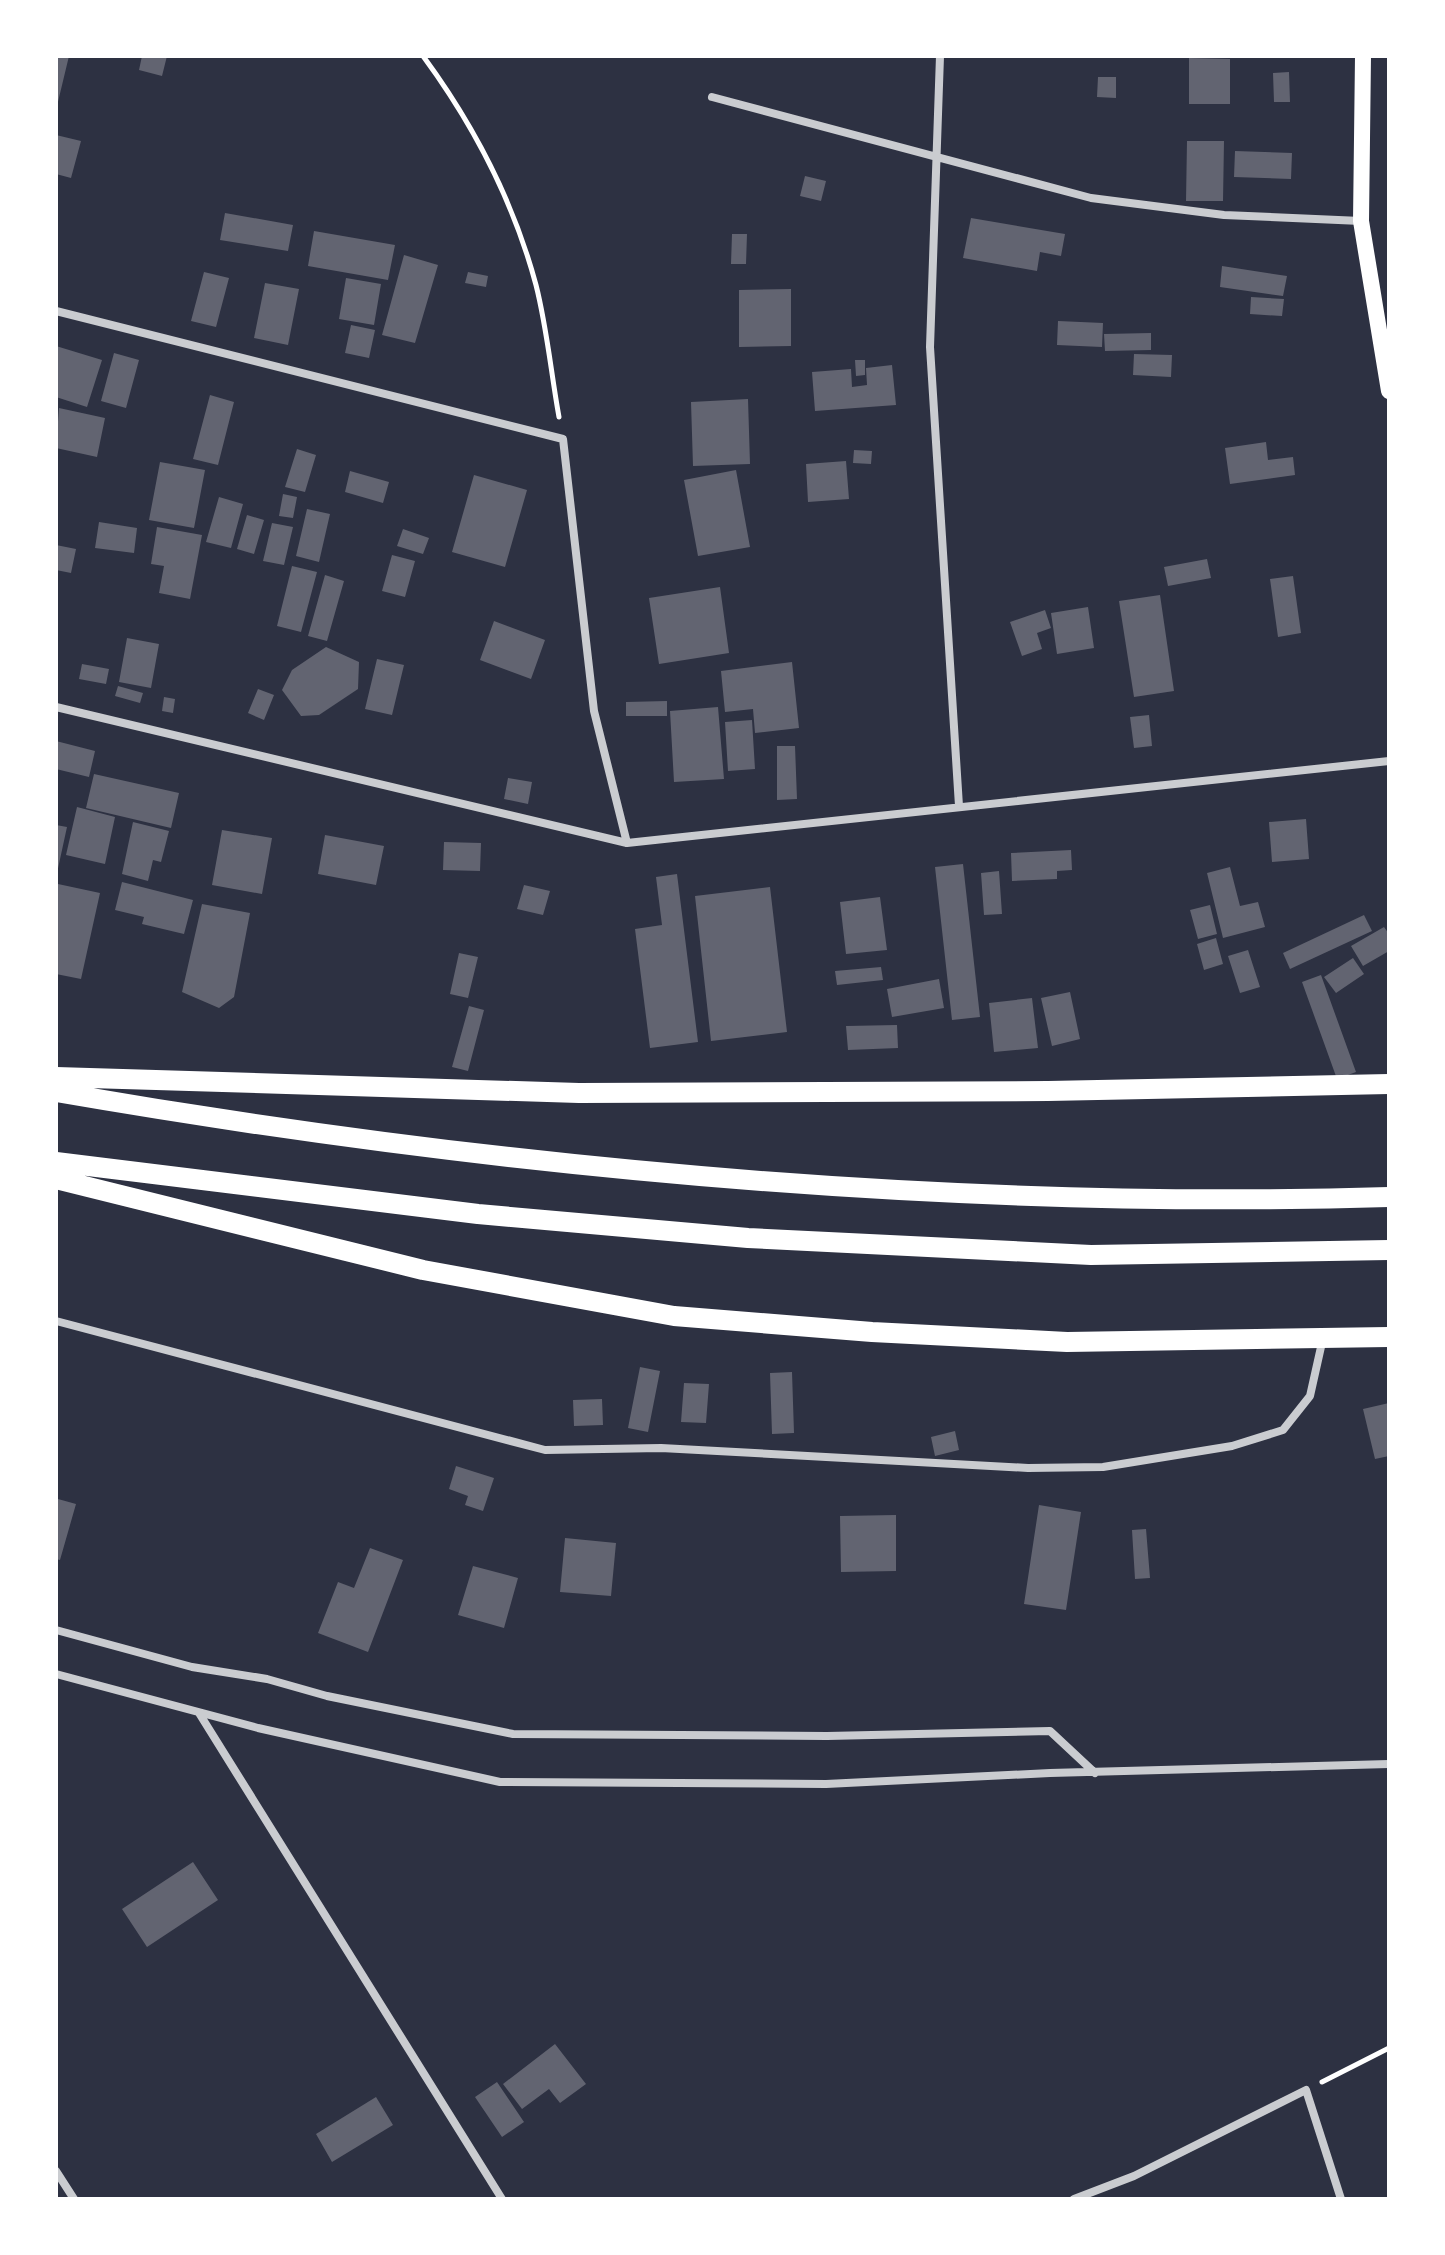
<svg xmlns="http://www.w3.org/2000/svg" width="1445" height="2255" font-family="'Golos Text',sans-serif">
<rect width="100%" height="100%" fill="#2d3142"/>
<path fill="#626471" d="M 56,56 L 69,56 L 57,106 L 56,105 Z
M 142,56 L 167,56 L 162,76 L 139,70 Z
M 1189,58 L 1230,59 L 1230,104 L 1189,104 Z
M 1289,72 L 1290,102 L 1274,102 L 1273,73 Z
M 1098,77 L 1116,77 L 1116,98 L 1097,97 Z
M 56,135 L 81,141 L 71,178 L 56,174 Z
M 1187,141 L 1224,141 L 1223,201 L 1186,201 Z
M 1235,151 L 1292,153 L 1291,179 L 1234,177 Z
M 805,176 L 826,181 L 821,201 L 800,196 Z
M 225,213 L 293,225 L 288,251 L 220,240 Z
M 971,218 L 1065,234 L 1061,256 L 1040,252 L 1037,271 L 963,258 Z
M 314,231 L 395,245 L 388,280 L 308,266 Z
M 732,234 L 747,234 L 746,264 L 731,264 Z
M 404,255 L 438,265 L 415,343 L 382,335 Z
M 1222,266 L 1287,276 L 1283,296 L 1220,287 Z
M 204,272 L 229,278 L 216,327 L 191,321 Z
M 468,272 L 488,276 L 486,287 L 465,283 Z
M 346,278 L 381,284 L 374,325 L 339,319 Z
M 265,283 L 299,289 L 288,345 L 254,338 Z
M 791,289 L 791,346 L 739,347 L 739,290 Z
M 1251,297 L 1284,299 L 1282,316 L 1250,314 Z
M 1058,321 L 1103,323 L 1102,347 L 1057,345 Z
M 351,325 L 375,330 L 369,358 L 345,353 Z
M 1151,333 L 1151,350 L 1105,351 L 1104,334 Z
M 56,346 L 102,360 L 87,407 L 56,397 Z
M 114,353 L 139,360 L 126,408 L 101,401 Z
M 1134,354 L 1172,355 L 1171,377 L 1133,375 Z
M 855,360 L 865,360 L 865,375 L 856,376 Z
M 892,365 L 896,405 L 815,411 L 812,372 L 851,369 L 852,387 L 867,385 L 866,368 Z
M 210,395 L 234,402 L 218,465 L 193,459 Z
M 748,399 L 750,464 L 693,466 L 691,402 Z
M 59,408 L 105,418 L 97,457 L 56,448 Z
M 1266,442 L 1268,460 L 1293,457 L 1295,475 L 1230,484 L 1225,448 Z
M 297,449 L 316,455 L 305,492 L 285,487 Z
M 854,450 L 872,451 L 871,464 L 853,463 Z
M 846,461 L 849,499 L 808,502 L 806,464 Z
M 160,462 L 205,470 L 194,528 L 149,520 Z
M 736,470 L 750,547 L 698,556 L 684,480 Z
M 350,471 L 389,482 L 383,503 L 345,492 Z
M 474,475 L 527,490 L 505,567 L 452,552 Z
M 283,494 L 297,497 L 293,518 L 279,516 Z
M 219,497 L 243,504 L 231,548 L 206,542 Z
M 307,509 L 330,514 L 319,562 L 296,556 Z
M 247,515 L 264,520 L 254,554 L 237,549 Z
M 99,522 L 137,528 L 134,553 L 95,548 Z
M 272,523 L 293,527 L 284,565 L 263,561 Z
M 157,527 L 202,535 L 190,599 L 159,593 L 164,566 L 151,564 Z
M 403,529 L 429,538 L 423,554 L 397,546 Z
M 56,545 L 76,549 L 71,573 L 56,570 Z
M 392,555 L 415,561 L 405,597 L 382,591 Z
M 1207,559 L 1211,578 L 1168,586 L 1164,567 Z
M 292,566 L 317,572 L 301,632 L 277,626 Z
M 325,575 L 344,581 L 327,641 L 308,636 Z
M 1293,576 L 1301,633 L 1278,637 L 1270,579 Z
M 720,587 L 729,653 L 659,664 L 649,598 Z
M 1160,595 L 1174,691 L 1134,697 L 1119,601 Z
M 1088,607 L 1094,648 L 1057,654 L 1051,613 Z
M 1045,610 L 1051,628 L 1037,633 L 1042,649 L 1022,656 L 1010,622 Z
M 494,621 L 545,640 L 531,679 L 480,660 Z
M 127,638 L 159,644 L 151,688 L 119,682 Z
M 326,647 L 359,662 L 358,689 L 319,715 L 301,716 L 282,690 L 292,670 Z
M 377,659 L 404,665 L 392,715 L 365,709 Z
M 792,662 L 799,728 L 755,733 L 753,709 L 725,712 L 721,671 Z
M 82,664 L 109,669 L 106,684 L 79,679 Z
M 118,686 L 143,693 L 140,703 L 115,696 Z
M 258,689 L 274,695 L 264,720 L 248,713 Z
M 164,697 L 175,699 L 173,713 L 162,711 Z
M 667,701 L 667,716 L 626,716 L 626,702 Z
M 718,707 L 724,779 L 674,782 L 670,711 Z
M 1149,715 L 1152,746 L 1134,748 L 1130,717 Z
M 752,720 L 755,769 L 728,771 L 725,722 Z
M 56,741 L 95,751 L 89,777 L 56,769 Z
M 777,746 L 795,746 L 797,799 L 777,800 Z
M 94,774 L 179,793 L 171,828 L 86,808 Z
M 508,778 L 532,782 L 528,804 L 504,799 Z
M 77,807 L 115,817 L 105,864 L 66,855 Z
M 1306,819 L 1309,859 L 1272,862 L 1269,822 Z
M 133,822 L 169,831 L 161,862 L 153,860 L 148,881 L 122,874 Z
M 56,825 L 67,827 L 57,873 L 56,873 Z
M 222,830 L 272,838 L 262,894 L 212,885 Z
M 325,835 L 384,846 L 376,885 L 318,874 Z
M 444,842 L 481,843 L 480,871 L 443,870 Z
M 1071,850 L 1072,870 L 1057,871 L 1057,879 L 1012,881 L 1011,853 Z
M 963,864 L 980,1017 L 952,1020 L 935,867 Z
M 1230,867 L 1240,906 L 1258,902 L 1265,927 L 1223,938 L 1207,873 Z
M 999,871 L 1002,914 L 984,915 L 981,873 Z
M 677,874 L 698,1042 L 650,1048 L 635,929 L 662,925 L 656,877 Z
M 122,882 L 193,900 L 184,934 L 142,924 L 144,917 L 115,910 Z
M 58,884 L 100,893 L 81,979 L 56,974 Z
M 524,885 L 550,891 L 543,915 L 517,909 Z
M 770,887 L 787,1032 L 711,1041 L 695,896 Z
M 880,897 L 887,950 L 846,954 L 840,902 Z
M 202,904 L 250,913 L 234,997 L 219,1008 L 182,992 Z
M 1210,905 L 1217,934 L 1198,939 L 1190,910 Z
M 1364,915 L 1372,931 L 1290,969 L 1283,953 Z
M 1384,927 L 1389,934 L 1389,951 L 1363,966 L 1351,946 Z
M 1216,938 L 1223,964 L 1204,970 L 1197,944 Z
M 1248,950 L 1260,987 L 1240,993 L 1228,956 Z
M 459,953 L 478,957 L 468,998 L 450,994 Z
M 1353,958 L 1364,974 L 1336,993 L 1324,977 Z
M 881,967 L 883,980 L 837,985 L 835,971 Z
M 1321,975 L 1356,1072 L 1337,1079 L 1302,982 Z
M 939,979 L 944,1008 L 892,1017 L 887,989 Z
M 1070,992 L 1080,1039 L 1052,1046 L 1041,998 Z
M 1032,998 L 1038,1048 L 994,1052 L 989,1003 Z
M 469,1006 L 484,1010 L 468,1071 L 452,1067 Z
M 897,1025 L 898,1048 L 848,1050 L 846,1026 Z
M 640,1367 L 660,1371 L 648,1432 L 628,1428 Z
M 792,1372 L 794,1433 L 772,1434 L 770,1373 Z
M 684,1383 L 709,1384 L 706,1423 L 681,1422 Z
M 602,1399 L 603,1425 L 574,1426 L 573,1400 Z
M 1389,1403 L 1389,1456 L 1375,1459 L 1363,1409 Z
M 955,1431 L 959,1450 L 935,1456 L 931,1437 Z
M 456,1466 L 494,1478 L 483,1511 L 465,1505 L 468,1496 L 449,1489 Z
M 58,1499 L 76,1504 L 60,1560 L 56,1559 Z
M 1039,1505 L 1081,1512 L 1066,1610 L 1024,1604 Z
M 896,1515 L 896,1571 L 841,1572 L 840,1516 Z
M 1146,1529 L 1150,1578 L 1135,1579 L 1132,1530 Z
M 565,1538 L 616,1543 L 611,1596 L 560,1592 Z
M 370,1548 L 403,1560 L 368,1652 L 318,1633 L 338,1582 L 354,1588 Z
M 473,1566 L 518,1578 L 504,1628 L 458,1615 Z
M 193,1862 L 218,1900 L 147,1947 L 122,1909 Z
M 555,2044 L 586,2084 L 560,2103 L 549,2089 L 522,2109 L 503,2084 Z
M 497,2082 L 524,2122 L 502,2137 L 475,2097 Z
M 376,2097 L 393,2125 L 332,2162 L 316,2134 Z"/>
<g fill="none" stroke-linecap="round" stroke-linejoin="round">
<path stroke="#fff" stroke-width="5" d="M 423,56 C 473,124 514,203 536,285 C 547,328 551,373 559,417
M 1322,2082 L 1389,2048"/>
<path stroke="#caccd0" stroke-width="8" d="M 940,56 L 930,347 L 959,806
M 712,97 L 1091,198 L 1224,215 L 1361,221
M 56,311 L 563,439 L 594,711 L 627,843
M 56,707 L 627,843 L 1389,761
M 56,1321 L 545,1450 L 661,1448 L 1028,1468 L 1103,1467 L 1232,1446 L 1283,1430 L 1310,1396 L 1323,1338
M 56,1630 L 192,1667 L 267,1679 L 327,1696 L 513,1734 L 827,1736 L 1050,1731 L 1095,1773
M 56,1674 L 258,1728 L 500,1782 L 826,1784 L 1050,1773 L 1389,1764
M 199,1713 L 502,2199
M 56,2171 L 74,2199
M 1074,2199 L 1134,2176 L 1306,2090 L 1341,2199"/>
<path stroke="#fff" stroke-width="16" d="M 1363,56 L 1361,221 L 1389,391"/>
<path stroke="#fff" stroke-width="20" d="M 56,1077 L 579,1093 L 1048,1091 L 1389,1084
M 56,1092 C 496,1168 942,1210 1389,1197
M 56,1162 L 478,1214 L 748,1238 L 1091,1255 L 1389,1250
M 56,1179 L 423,1270 L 674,1316 L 872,1332 L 1067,1342 L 1389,1337"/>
</g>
<rect width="1445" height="2255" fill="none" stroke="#ffffff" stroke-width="116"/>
</svg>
